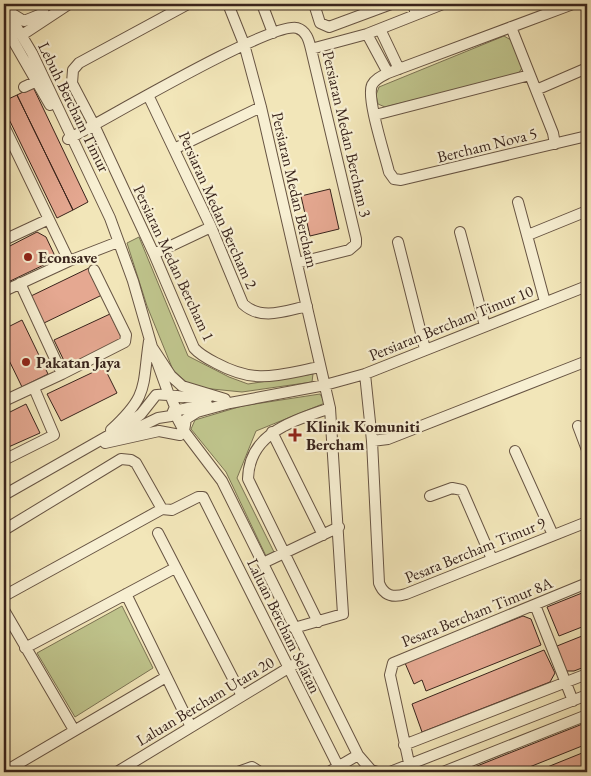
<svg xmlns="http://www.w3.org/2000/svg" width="591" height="776" font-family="'EB Garamond',serif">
<rect width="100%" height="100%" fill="#f2e6b9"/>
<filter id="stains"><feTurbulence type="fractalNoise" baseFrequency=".004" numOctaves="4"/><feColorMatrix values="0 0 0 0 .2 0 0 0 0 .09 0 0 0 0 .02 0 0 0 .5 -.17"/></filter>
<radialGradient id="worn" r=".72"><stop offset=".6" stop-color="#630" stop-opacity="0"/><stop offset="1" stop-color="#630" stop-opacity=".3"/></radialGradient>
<path fill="#bfc48c" stroke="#7c7454" d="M 504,36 L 511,40 L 522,68 L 518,74 L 385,107 L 378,104 L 376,95 L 379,87 Z
M 139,237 L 188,356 L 229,377 L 248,384 L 313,374 L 312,382 L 242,392 L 192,387 L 173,370 L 147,306 L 127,243 Z
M 320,394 L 325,403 L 256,431 L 237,478 L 274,552 L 266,556 L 226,472 L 191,429 L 195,420 L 242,406 Z
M 122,606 L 153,668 L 75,717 L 37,653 Z"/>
<path fill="#e5a891" stroke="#39241c" d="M 33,87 L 88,202 L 73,210 L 17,95 Z
M 17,95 L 73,210 L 57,218 L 4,109 L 4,101 Z
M 330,189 L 339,229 L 310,236 L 301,196 Z
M 37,232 L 46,237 L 54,254 L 52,261 L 4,284 L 4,249 Z
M 89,268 L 102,295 L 44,323 L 31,296 Z
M 110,314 L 123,341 L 67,367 L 54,340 Z
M 22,320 L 48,374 L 22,387 L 4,350 L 4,329 Z
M 104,367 L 117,393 L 61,421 L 47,394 Z
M 26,404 L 40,433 L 4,449 L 4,415 Z
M 587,591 L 587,625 L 559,636 L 547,607 Z
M 523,616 L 531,619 L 541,645 L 426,691 L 422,680 L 414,684 L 405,663 Z
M 587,634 L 587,666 L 574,671 L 566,671 L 557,646 Z
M 544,650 L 555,673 L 550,682 L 422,732 L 412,704 Z
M 585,723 L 587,724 L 587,744 L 517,772 L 462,772 Z
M 587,751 L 587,772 L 535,772 Z"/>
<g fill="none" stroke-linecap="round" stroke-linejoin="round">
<g stroke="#675443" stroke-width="12">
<path id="minor" d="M 188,4 L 79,63 L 73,70 L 72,83 L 94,125 L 154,254 L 194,348 C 200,355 208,359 216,363 C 257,385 277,375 320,367
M 228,4 L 244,44 L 261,107 L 330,408 L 343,614 L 294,628
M 262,4 L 273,33
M 314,4 L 320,23 L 329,27 L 391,4
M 413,4 L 416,14
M 573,4 L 388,73 C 382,76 375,79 372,85 C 366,98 385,155 389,172 L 394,179 L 401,180 L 587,136
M 4,6 L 32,53 L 110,218 L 133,281 L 152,347 L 171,376 L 182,386 L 225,399
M 11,13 L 24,21 L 44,13
M 4,25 L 50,105
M 511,27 L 553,133 L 555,144
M 380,29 L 399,69
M 367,34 L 388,73
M 22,35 L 69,4
M 311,49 L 367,34 L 443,4
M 24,87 L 37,81
M 536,90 L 587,68
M 148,95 L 211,227 L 243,304 C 261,321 285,311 307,306
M 375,115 L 530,75
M 4,126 L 69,261
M 68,139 C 102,122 271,21 297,28 C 307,31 309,41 311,49 L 356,239 L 356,244 L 349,250 L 297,263
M 174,149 L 261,107
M 518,202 L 545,302
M 460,232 L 485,326
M 528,235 L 587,211
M 4,240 L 47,220
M 398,242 L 425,349
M 154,254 L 211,227
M 20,283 L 62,374
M 4,291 L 69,261 L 118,242
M 156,359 L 169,395
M 365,374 L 372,441 L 379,583 C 384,596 393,598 406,594 L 587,522
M 4,401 L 62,374 L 125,342 L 126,335 L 94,270
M 174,411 L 207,404
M 174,412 L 184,431 L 222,481 L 358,755 L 371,770 L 377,772
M 578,426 L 587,450
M 111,430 C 149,395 142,388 149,341
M 184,431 L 186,419 L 197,412 L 230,403 L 325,385 L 365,374 L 587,286
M 272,432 L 323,535
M 119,437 L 158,418 L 171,416 L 175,407 L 171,397
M 372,441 L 388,439 L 587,361
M 105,443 L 159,431 L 180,435
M 515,451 L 553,535
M 4,460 L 54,435 L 34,388
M 4,495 L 127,425 L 141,414 L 156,395 C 162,393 196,399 207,399
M 430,496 L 452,488 L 462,490 L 492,559
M 4,530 L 121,459 L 131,460 L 136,463 L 162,509
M 158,533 L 242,696
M 263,563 L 339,527
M 126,594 L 191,727
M 4,596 L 162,509 L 172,510 L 198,497 L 203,497 L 341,772
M 535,605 L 573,701
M 4,610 L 74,730
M 318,622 L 248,479 C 249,432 294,421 330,408
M 25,648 L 175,568
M 404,745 L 587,674
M 4,772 L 166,677
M 117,772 L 308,656
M 238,772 L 252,767 L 260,772
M 329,772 L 358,755
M 390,772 L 587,695
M 411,772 L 390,675 L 393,663 L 587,583
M 443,772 L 587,715"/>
</g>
<use href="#minor" stroke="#f7efd2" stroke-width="10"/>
</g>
<g fill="#8f2418" stroke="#f7efd2" stroke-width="2">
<circle cx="28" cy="257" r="5"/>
<circle cx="26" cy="362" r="5"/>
<path d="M292.5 427.5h5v5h5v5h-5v5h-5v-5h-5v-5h5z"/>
</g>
<g text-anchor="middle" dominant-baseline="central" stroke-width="4.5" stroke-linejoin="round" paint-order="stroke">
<g font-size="16" fill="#39241c" stroke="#f7efd2">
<text transform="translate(74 107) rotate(64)">Lebuh Bercham Timur</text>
<text transform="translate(347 134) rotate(77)">Persiaran Medan Bercham 3</text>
<text transform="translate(487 145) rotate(-14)">Bercham Nova 5</text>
<text transform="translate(295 190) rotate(77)">Persiaran Medan Bercham</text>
<text transform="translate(218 210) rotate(66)">Persiaran Medan Bercham 2</text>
<text transform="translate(174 263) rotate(65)">Persiaran Medan Bercham 1</text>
<text transform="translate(451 323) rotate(-22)">Persiaran Bercham Timur 10</text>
<text transform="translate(475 550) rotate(-22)">Pesara Bercham Timur 9</text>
<text transform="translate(477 612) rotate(-22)">Pesara Bercham Timur 8A</text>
<text transform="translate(284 626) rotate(64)">Laluan Bercham Selatan</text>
<text transform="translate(205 701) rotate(-31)">Laluan Bercham Utara 20</text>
</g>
<g font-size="16" font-weight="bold" fill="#39241c" stroke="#f7efd2" text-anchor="start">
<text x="38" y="257">Econsave</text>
<text x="36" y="362">Pakatan Jaya</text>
<text x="306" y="426">Klinik Komuniti<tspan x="306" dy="18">Bercham</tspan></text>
</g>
</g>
<rect width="591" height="776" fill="none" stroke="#f2e6b9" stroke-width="20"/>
<rect x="5" y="5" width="581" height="766" fill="none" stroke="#39241c" stroke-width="2.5"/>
<rect x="10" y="10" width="571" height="756" fill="none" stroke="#39241c"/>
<rect width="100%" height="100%" filter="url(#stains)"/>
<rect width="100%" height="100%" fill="url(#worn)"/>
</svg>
